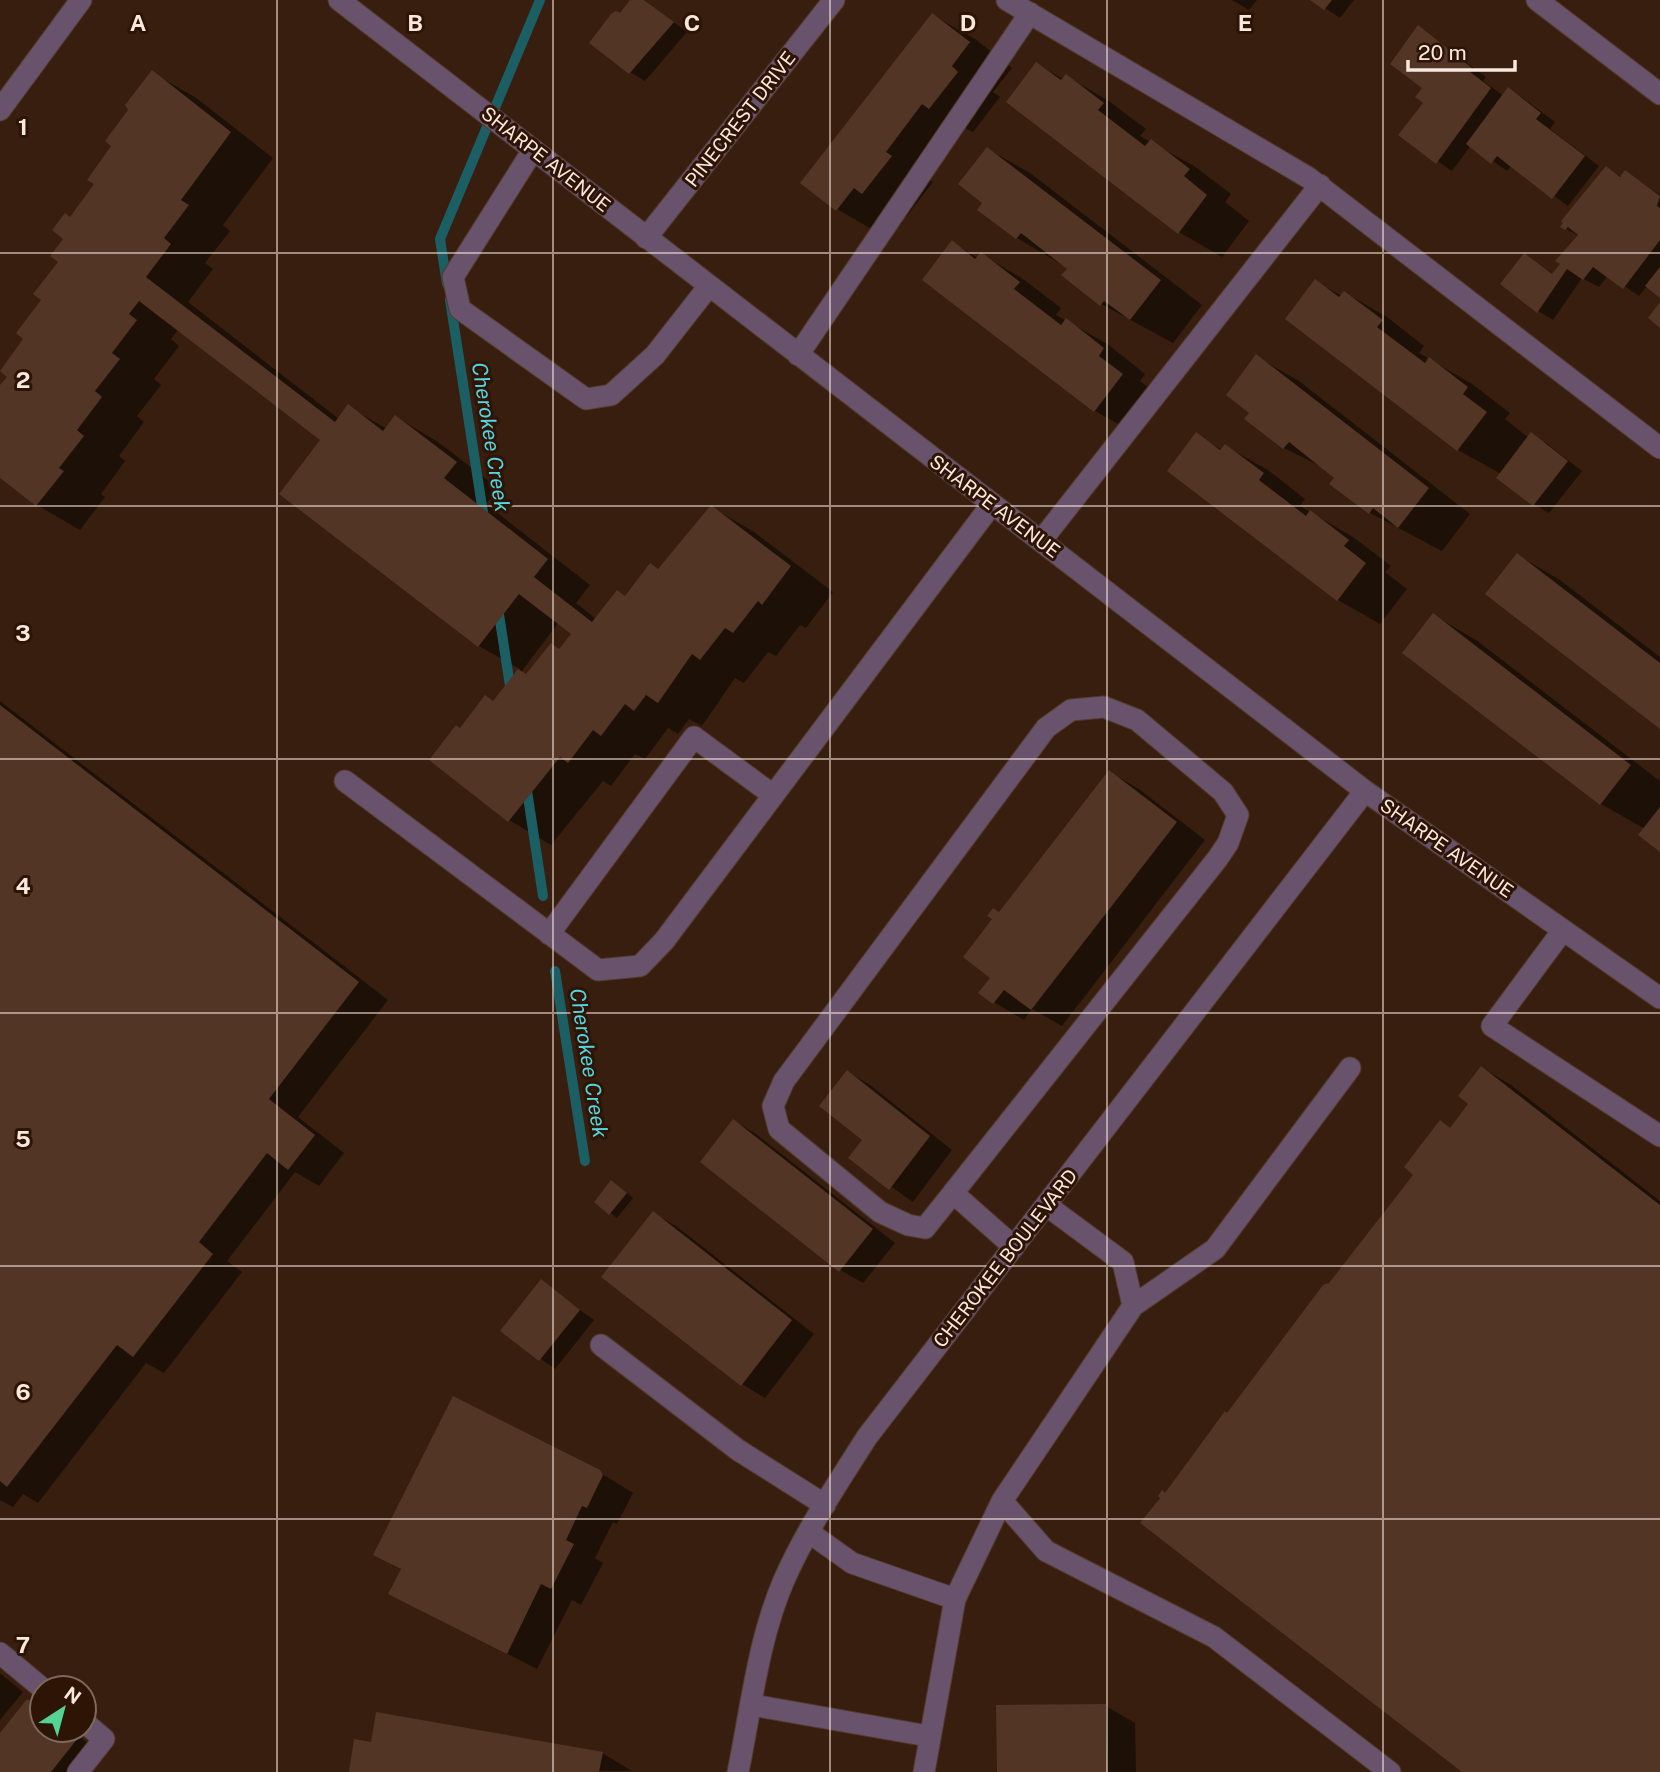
<svg xmlns="http://www.w3.org/2000/svg" width="1660" height="1772" font-family="'Public Sans',sans-serif">
<rect width="100%" height="100%" fill="#381e0e"/>
<path fill="#0007" fill-rule="evenodd" d="M 632,0 L 644,0 L 687,32 L 645,81 L 630,72 L 621,15 Z
M 1232,0 L 1257,0 L 1249,10 Z
M 1313,0 L 1354,0 L 1340,18 Z
M 932,15 L 975,39 L 1012,68 L 993,92 L 1000,97 L 973,132 L 965,128 L 927,177 L 933,182 L 906,217 L 897,212 L 880,234 L 837,209 L 803,183 Z
M 1418,27 L 1486,77 L 1483,81 L 1504,96 L 1509,90 L 1523,98 L 1555,122 L 1550,129 L 1599,166 L 1568,206 L 1512,165 L 1507,171 L 1471,145 L 1452,171 L 1400,135 L 1425,102 Z
M 1037,64 L 1063,79 L 1066,76 L 1109,101 L 1146,129 L 1140,136 L 1194,166 L 1231,194 L 1225,202 L 1249,221 L 1222,257 L 1179,232 Z
M 152,73 L 195,97 L 273,158 L 223,225 L 230,231 L 205,263 L 213,269 L 188,302 L 339,419 L 349,407 L 387,429 L 396,417 L 438,442 L 498,488 L 486,504 L 590,585 L 576,603 L 596,619 L 659,571 L 711,507 L 754,532 L 833,592 L 806,628 L 800,625 L 776,656 L 768,652 L 744,683 L 735,678 L 702,726 L 689,719 L 678,734 L 668,728 L 645,759 L 635,754 L 611,786 L 603,781 L 551,845 L 509,820 L 461,730 L 495,703 L 520,669 L 479,646 L 282,494 L 323,440 L 179,329 L 171,339 L 179,346 L 154,379 L 161,385 L 137,416 L 144,422 L 119,456 L 125,461 L 101,494 L 105,497 L 80,530 L 37,505 L 0,476 L 0,389 L 9,376 L 60,262 L 71,219 L 96,184 L 130,110 ZM 559,622 L 573,633 L 560,650 L 527,676 L 521,672 Z
M 988,149 L 1030,173 L 1202,305 L 1173,343 L 1101,304 L 1069,269 L 1017,238 L 985,202 Z
M 1606,168 L 1622,177 L 1626,172 L 1660,195 L 1660,296 L 1647,286 L 1639,296 L 1608,275 L 1599,287 L 1582,278 L 1553,320 L 1538,311 L 1524,255 L 1554,275 L 1579,236 L 1563,227 Z
M 953,243 L 978,258 L 981,254 L 1023,279 L 1061,308 L 1056,315 L 1109,345 L 1145,374 L 1140,381 L 1165,400 L 1138,435 L 1095,411 Z
M 1316,282 L 1342,296 L 1345,293 L 1387,317 L 1424,346 L 1419,353 L 1472,384 L 1510,413 L 1505,419 L 1529,438 L 1531,435 L 1546,443 L 1582,471 L 1549,513 L 1534,504 L 1501,474 L 1458,450 L 1288,318 Z
M 1257,357 L 1299,381 L 1470,514 L 1442,551 L 1370,513 L 1328,470 L 1284,448 L 1252,412 Z
M 1197,435 L 1222,450 L 1225,446 L 1268,470 L 1305,499 L 1300,506 L 1353,537 L 1391,566 L 1385,572 L 1407,589 L 1380,624 L 1338,600 Z
M 1517,555 L 1560,580 L 1660,657 L 1660,727 Z
M 1433,615 L 1476,640 L 1660,781 L 1660,849 L 1645,829 L 1601,804 Z
M 0,701 L 388,1000 L 298,1117 L 344,1153 L 319,1186 L 295,1172 L 227,1261 L 242,1272 L 164,1373 L 146,1363 L 38,1503 L 23,1494 L 13,1507 L 0,1500 Z
M 1109,772 L 1139,789 L 1205,840 L 1062,1026 L 1032,1009 L 1024,1020 L 994,1002 L 992,978 L 1000,914 Z
M 1482,1068 L 1511,1085 L 1660,1201 L 1660,1772 L 1465,1772 L 1166,1495 L 1415,1174 L 1441,1123 L 1451,1129 L 1471,1103 Z
M 848,1072 L 870,1085 L 952,1150 L 913,1202 L 851,1158 L 865,1140 Z
M 734,1121 L 756,1134 L 895,1243 L 863,1283 L 840,1270 Z
M 618,1186 L 633,1198 L 617,1218 L 596,1202 Z
M 653,1213 L 676,1226 L 814,1334 L 765,1398 L 742,1384 Z
M 541,1282 L 594,1320 L 555,1369 L 503,1331 Z
M 599,1472 L 633,1493 L 617,1524 L 613,1522 L 595,1558 L 603,1563 L 581,1605 L 572,1600 L 537,1669 L 390,1593 L 402,1570 L 375,1554 Z
M 0,1673 L 23,1692 L 0,1720 Z
M 28,1701 L 42,1709 L 42,1730 L 71,1730 L 99,1752 L 84,1772 L 0,1772 L 0,1736 Z
M 1106,1706 L 1135,1723 L 1136,1772 L 999,1772 Z
M 372,1744 L 602,1753 L 632,1771 L 350,1772 Z"/>
<g fill="none" stroke-linecap="round" stroke-linejoin="round">
<path stroke="#1b5f65" stroke-width="10" d="M 447,284 L 440,239 L 540,0
M 450,300 L 484,519
M 498,608 L 511,692
M 526,784 L 543,896
M 555,971 L 585,1161"/>
</g>
<path fill="#523525" d="M 630,0 L 644,0 L 674,22 L 629,74 L 589,43 L 611,14 L 616,11 L 620,13 Z
M 1310,0 L 1332,0 L 1324,10 Z
M 932,13 L 970,42 L 952,66 L 958,72 L 929,109 L 922,104 L 886,152 L 892,156 L 862,194 L 854,188 L 836,211 L 800,183 Z
M 1418,25 L 1472,68 L 1469,71 L 1491,88 L 1436,164 L 1398,135 L 1423,103 L 1415,97 L 1422,88 L 1390,64 Z
M 1036,62 L 1061,80 L 1066,74 L 1104,103 L 1098,110 L 1145,146 L 1151,139 L 1190,169 L 1184,176 L 1207,195 L 1178,234 L 1006,102 Z
M 152,70 L 231,132 L 181,200 L 189,205 L 164,238 L 171,244 L 146,277 L 335,422 L 348,404 L 383,431 L 395,415 L 457,462 L 444,478 L 548,559 L 534,577 L 592,622 L 617,590 L 625,596 L 650,563 L 658,569 L 711,505 L 791,566 L 762,605 L 758,601 L 733,633 L 725,628 L 700,660 L 692,654 L 658,703 L 646,695 L 634,711 L 625,704 L 601,736 L 593,730 L 568,763 L 560,757 L 508,822 L 429,760 L 456,725 L 460,728 L 485,695 L 493,701 L 518,669 L 526,674 L 551,643 L 559,649 L 571,634 L 519,594 L 478,647 L 279,494 L 320,440 L 139,301 L 129,314 L 137,320 L 112,353 L 120,359 L 95,391 L 102,397 L 77,430 L 84,436 L 59,468 L 64,471 L 36,506 L 0,478 L 0,385 L 7,377 L 0,371 L 23,339 L 16,333 L 41,300 L 33,294 L 58,262 L 50,256 L 63,239 L 52,230 L 65,213 L 70,217 L 94,184 L 87,180 L 111,146 L 105,141 L 128,110 L 125,105 Z
M 1508,87 L 1541,113 L 1536,119 L 1585,156 L 1552,199 L 1497,156 L 1491,164 L 1466,144 Z
M 987,147 L 1161,280 L 1130,320 L 1104,301 L 1100,306 L 1061,275 L 1067,269 L 1021,233 L 1016,239 L 977,210 L 982,203 L 958,184 Z
M 1606,166 L 1620,177 L 1625,170 L 1660,196 L 1657,206 L 1660,208 L 1660,240 L 1623,289 L 1593,267 L 1583,280 L 1567,269 L 1537,313 L 1500,284 L 1524,253 L 1552,274 L 1560,264 L 1555,261 L 1578,235 L 1568,227 L 1565,230 L 1560,227 L 1563,223 L 1561,221 Z
M 952,240 L 975,259 L 981,252 L 1020,282 L 1014,289 L 1061,325 L 1066,318 L 1104,348 L 1099,356 L 1123,374 L 1094,412 L 922,280 Z
M 1660,267 L 1660,298 L 1645,286 Z
M 1315,279 L 1339,297 L 1344,291 L 1383,320 L 1377,327 L 1425,363 L 1429,357 L 1468,387 L 1463,394 L 1487,412 L 1457,451 L 1285,319 Z
M 1660,302 L 1660,328 L 1648,318 Z
M 1256,354 L 1429,488 L 1398,528 L 1373,508 L 1369,514 L 1329,484 L 1334,478 L 1289,442 L 1283,449 L 1244,419 L 1249,413 L 1226,395 Z
M 1196,432 L 1220,450 L 1225,444 L 1264,473 L 1259,480 L 1306,516 L 1310,510 L 1349,540 L 1344,546 L 1366,563 L 1337,601 L 1167,471 Z
M 1531,432 L 1568,461 L 1533,506 L 1496,478 Z
M 1517,553 L 1660,663 L 1660,729 L 1485,594 Z
M 1433,613 L 1631,765 L 1600,805 L 1402,653 Z
M 0,705 L 359,982 L 269,1099 L 315,1135 L 288,1170 L 267,1153 L 199,1242 L 213,1254 L 133,1357 L 117,1345 L 7,1487 L 0,1481 Z
M 1109,770 L 1177,822 L 1031,1010 L 1004,990 L 993,1004 L 978,993 L 990,978 L 963,957 L 992,919 L 987,916 L 993,908 L 999,912 Z
M 1660,807 L 1660,852 L 1638,835 Z
M 1481,1066 L 1660,1205 L 1660,1772 L 1462,1772 L 1140,1523 L 1160,1498 L 1158,1496 L 1162,1490 L 1165,1493 L 1225,1411 L 1227,1413 L 1323,1285 L 1329,1283 L 1413,1175 L 1404,1167 L 1440,1120 L 1450,1128 L 1468,1104 L 1458,1096 Z
M 847,1070 L 930,1136 L 889,1190 L 848,1158 L 862,1140 L 819,1106 Z
M 733,1119 L 873,1229 L 839,1272 L 700,1162 Z
M 611,1180 L 627,1193 L 609,1215 L 594,1202 Z
M 653,1211 L 792,1320 L 741,1386 L 601,1277 Z
M 541,1279 L 580,1310 L 539,1361 L 500,1331 Z
M 453,1396 L 600,1470 L 603,1475 L 587,1508 L 582,1506 L 566,1540 L 574,1544 L 551,1589 L 541,1584 L 507,1654 L 388,1594 L 401,1569 L 373,1555 Z
M 27,1699 L 42,1710 L 42,1730 L 67,1730 L 78,1738 L 51,1772 L 0,1772 L 0,1733 Z
M 1106,1704 L 1107,1772 L 997,1772 L 996,1705 Z
M 376,1712 L 603,1752 L 599,1772 L 349,1772 L 354,1739 L 371,1742 Z"/>
<g fill="none" stroke-linecap="round" stroke-linejoin="round">
<g stroke="#533a2b" stroke-width="23">
<path id="minor" d="M 339,0 L 1365,791 L 1660,998
M 1007,0 L 1309,178 L 1660,448
M 1537,0 L 1660,94
M 0,110 L 81,0
M 533,150 L 453,277 L 460,309 L 586,399 L 611,395 L 655,355 L 709,286
M 646,238 L 834,0
M 798,355 L 1030,13
M 1041,541 L 1320,185
M 345,781 L 598,970 L 640,966 L 664,941 L 992,504
M 1563,930 L 1492,1026 L 1660,1136
M 549,934 L 694,737 L 773,795
M 953,1193 L 1218,858 L 1228,843 L 1238,815 L 1223,792 L 1137,720 L 1104,707 L 1071,710 L 1046,728 L 784,1081 L 773,1106 L 779,1129 L 880,1212 L 908,1225 L 925,1228 L 953,1193 L 1014,1247
M 1046,1205 L 1123,1262 L 1133,1306 L 1002,1501 L 1046,1551 L 1214,1637 L 1390,1772
M 1133,1306 L 1215,1249 L 1350,1068
M 601,1345 L 738,1450 L 825,1505
M 810,1533 L 852,1563 L 955,1599 L 924,1772
M 955,1599 L 1002,1501
M 0,1653 L 42,1688
M 752,1705 L 928,1736
M 78,1772 L 104,1739 L 84,1722
M 738,1772 C 751,1709 758,1640 784,1580 C 806,1530 838,1483 867,1437 L 1365,791"/>
</g>
<use href="#minor" stroke="#68526c" stroke-width="21"/>
</g>
<path fill="none" stroke="#fae8de" stroke-width="2" stroke-opacity="0.55" d="M 277,0 L 277,1772M 553,0 L 553,1772M 830,0 L 830,1772M 1107,0 L 1107,1772M 1383,0 L 1383,1772M 0,253 L 1660,253M 0,506 L 1660,506M 0,759 L 1660,759M 0,1013 L 1660,1013M 0,1266 L 1660,1266M 0,1519 L 1660,1519"/>
<g text-anchor="middle" dominant-baseline="central" stroke-width="6" stroke-linejoin="round" paint-order="stroke">
<g font-size="19" fill="#fae8de" stroke="#2d1405">
<text transform="translate(740 119) rotate(-52)">PINECREST DRIVE</text>
<text transform="translate(546 159) rotate(38)">SHARPE AVENUE</text>
<text transform="translate(995 506) rotate(37)">SHARPE AVENUE</text>
<text transform="translate(1447 848) rotate(35)">SHARPE AVENUE</text>
<text transform="translate(1005 1258) rotate(-52)">CHEROKEE BOULEVARD</text>
</g>
<g font-size="21" font-style="italic" fill="#55d5e2" stroke="#2d1405">
<text transform="translate(491 437) rotate(81)">Cherokee Creek</text>
<text transform="translate(589 1063) rotate(81)">Cherokee Creek</text>
</g>
</g>
<g font-size="23" text-anchor="middle" font-weight="bold" fill="#fae8de" stroke="#2d1405" stroke-width="6" stroke-linejoin="round" paint-order="stroke">
<text x="138" y="31">A</text>
<text x="415" y="31">B</text>
<text x="692" y="31">C</text>
<text x="968" y="31">D</text>
<text x="1245" y="31">E</text>
<text x="23" y="135">1</text>
<text x="23" y="388">2</text>
<text x="23" y="641">3</text>
<text x="23" y="894">4</text>
<text x="23" y="1147">5</text>
<text x="23" y="1400">6</text>
<text x="23" y="1653">7</text>
</g>
<g transform="translate(63 1709) rotate(36)"><circle r="33" fill="#2d1405" stroke="#7f695c" stroke-width="2"/>
<path d="M0-5L12 26L0 18L-12 26Z" fill="#53d396"/>
<text y="-10" font-size="19" font-weight="bold" text-anchor="middle" fill="#fae8de">N</text>
</g>
<path d="M1408 60v10h107v-10" fill="none" stroke="#fae8de" stroke-width="3.5"/>
<text x="1418" y="60" font-size="21" fill="#fae8de" stroke="#2d1405" stroke-width="5" paint-order="stroke">20 m</text>
</svg>
